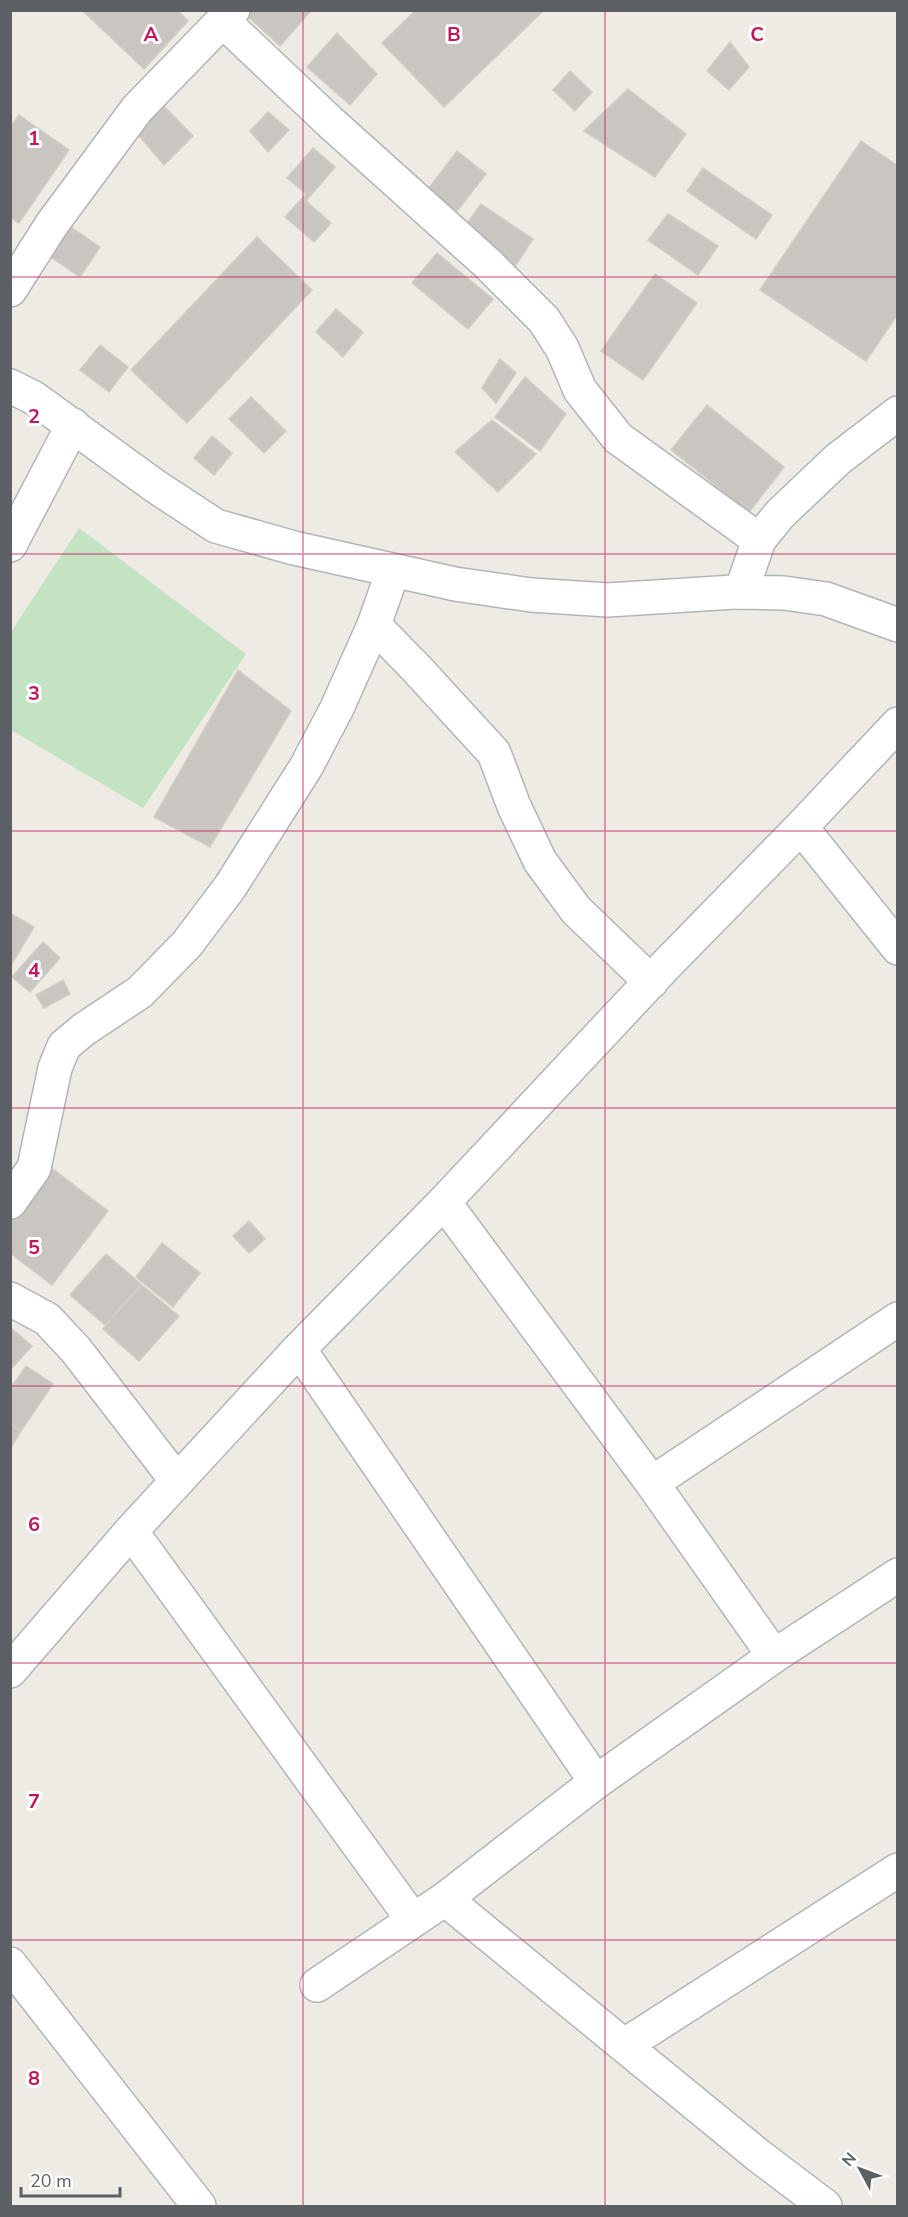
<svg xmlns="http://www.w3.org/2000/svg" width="908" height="2217" font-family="'Nunito Sans',sans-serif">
<rect width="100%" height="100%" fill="#edebe4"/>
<path fill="#c4e3c3" d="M 79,528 L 246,654 L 143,808 L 11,730 L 11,632 Z"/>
<path fill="#c9c6c2" stroke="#d2cdc3" stroke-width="1.5" d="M 82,10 L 177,10 L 188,21 L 144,69 Z
M 308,10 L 310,12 L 280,46 L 242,11 Z
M 416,10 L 544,10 L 444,107 L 382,43 Z
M 337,33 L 377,74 L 350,105 L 307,67 Z
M 730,42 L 749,67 L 729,90 L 707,71 Z
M 570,71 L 592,92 L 575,111 L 553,90 Z
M 628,89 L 686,134 L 655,177 L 584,131 Z
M 161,103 L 193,136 L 164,165 L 134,130 Z
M 268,112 L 289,130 L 268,152 L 250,131 Z
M 19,115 L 69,150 L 19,223 L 10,217 L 10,128 Z
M 861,141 L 898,166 L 898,314 L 866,361 L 760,290 Z
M 313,148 L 335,167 L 306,201 L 331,223 L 314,242 L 285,217 L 306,194 L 287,178 Z
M 457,151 L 486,174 L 451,219 L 422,197 Z
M 703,168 L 772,215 L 756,239 L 687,191 Z
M 481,204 L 533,239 L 516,265 L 463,229 Z
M 668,214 L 718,246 L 698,275 L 648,240 Z
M 62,221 L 100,247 L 80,277 L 42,251 Z
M 257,237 L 312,290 L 187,423 L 131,370 Z
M 437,253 L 493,299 L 468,329 L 412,283 Z
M 655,274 L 697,303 L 643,380 L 601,351 Z
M 336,309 L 363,332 L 343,357 L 316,332 Z
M 100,345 L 128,367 L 109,392 L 80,370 Z
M 500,359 L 516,373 L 496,403 L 482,388 Z
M 525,377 L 566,414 L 540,451 L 495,417 Z
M 251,397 L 286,431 L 264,453 L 229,419 Z
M 707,405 L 784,467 L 749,512 L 671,450 Z
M 492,420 L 536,454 L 498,492 L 455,452 Z
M 212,436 L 232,453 L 214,475 L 194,458 Z
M 238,670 L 291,711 L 210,847 L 154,817 Z
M 10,913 L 34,927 L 10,967 Z
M 43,942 L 60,958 L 30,992 L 12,977 Z
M 63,980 L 70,994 L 44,1008 L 36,995 Z
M 45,1163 L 108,1211 L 52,1285 L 10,1253 L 10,1209 Z
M 249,1221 L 265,1239 L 249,1253 L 233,1236 Z
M 162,1243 L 200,1273 L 173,1307 L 136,1277 Z
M 106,1254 L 141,1284 L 105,1325 L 70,1295 Z
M 142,1285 L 179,1316 L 139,1361 L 103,1329 Z
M 10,1327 L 32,1346 L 10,1370 Z
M 26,1366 L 53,1384 L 21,1431 L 10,1424 L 10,1389 Z
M 10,1424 L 21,1431 L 10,1449 Z"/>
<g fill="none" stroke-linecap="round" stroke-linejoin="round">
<g stroke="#b2b5b8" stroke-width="36">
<path id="minor" d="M 224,22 L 330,122 L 488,264 L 544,320 L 562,348 L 580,390 L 618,438 L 759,540
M 10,290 L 52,224 L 137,109 L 233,10
M 10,386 L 34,398 L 155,486 L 216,526 L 294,548 L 455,584 L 531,595 L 608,600 L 734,592 L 784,593 L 826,599 L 898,625
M 10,545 L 73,425
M 741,592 L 759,540 L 780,514 L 838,459 L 898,413
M 374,625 L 416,668 L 494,753 L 514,806 L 540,861 L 576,910 L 651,982
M 801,827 L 898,948
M 10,1202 L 34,1168 L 55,1068 L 64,1046 L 83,1030 L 140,992 L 187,944 L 230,887 L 306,767 L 337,708 L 374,625 L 393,571
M 444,1202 L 652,1483 L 774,1656
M 10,1299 L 47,1319 L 76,1350 L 177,1481
M 299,1349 L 596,1782
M 652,1483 L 898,1319
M 131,1531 L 413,1920
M 10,1671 L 131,1531 L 299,1349 L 444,1202 L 665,966 L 801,827 L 898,724
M 445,1899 L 759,2156 L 825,2206
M 10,1964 L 199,2206
M 317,1985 L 445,1899 L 596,1782 L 774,1656 L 898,1575
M 625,2045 L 898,1870"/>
</g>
<use href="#minor" stroke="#fff" stroke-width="33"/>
</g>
<path fill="none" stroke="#c2185b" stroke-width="1.5" stroke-opacity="0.55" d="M 303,10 L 303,2206M 605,10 L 605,2206M 10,277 L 898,277M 10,554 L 898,554M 10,831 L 898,831M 10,1108 L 898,1108M 10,1386 L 898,1386M 10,1663 L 898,1663M 10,1940 L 898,1940"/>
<g font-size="20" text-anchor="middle" font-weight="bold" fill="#c2185b" stroke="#fff" stroke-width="6" stroke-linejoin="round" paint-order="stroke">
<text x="151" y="41">A</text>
<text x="454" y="41">B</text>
<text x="757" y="41">C</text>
<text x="34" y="145">1</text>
<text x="34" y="423">2</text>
<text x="34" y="700">3</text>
<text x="34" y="977">4</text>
<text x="34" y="1254">5</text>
<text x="34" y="1531">6</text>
<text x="34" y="1808">7</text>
<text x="34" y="2085">8</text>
</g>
<rect width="908" height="2217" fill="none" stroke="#5c6064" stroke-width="24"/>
<g transform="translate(860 2169) rotate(311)" stroke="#ffffff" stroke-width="4.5" paint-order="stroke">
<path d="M0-4.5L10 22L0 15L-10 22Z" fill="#5c6064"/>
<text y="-9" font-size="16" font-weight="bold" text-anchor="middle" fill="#5c6064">N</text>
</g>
<path d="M21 2187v9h99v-9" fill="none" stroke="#5c6064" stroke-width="3"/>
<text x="30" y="2187" font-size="18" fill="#5c6064" stroke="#ffffff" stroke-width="4.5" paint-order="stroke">20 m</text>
</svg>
